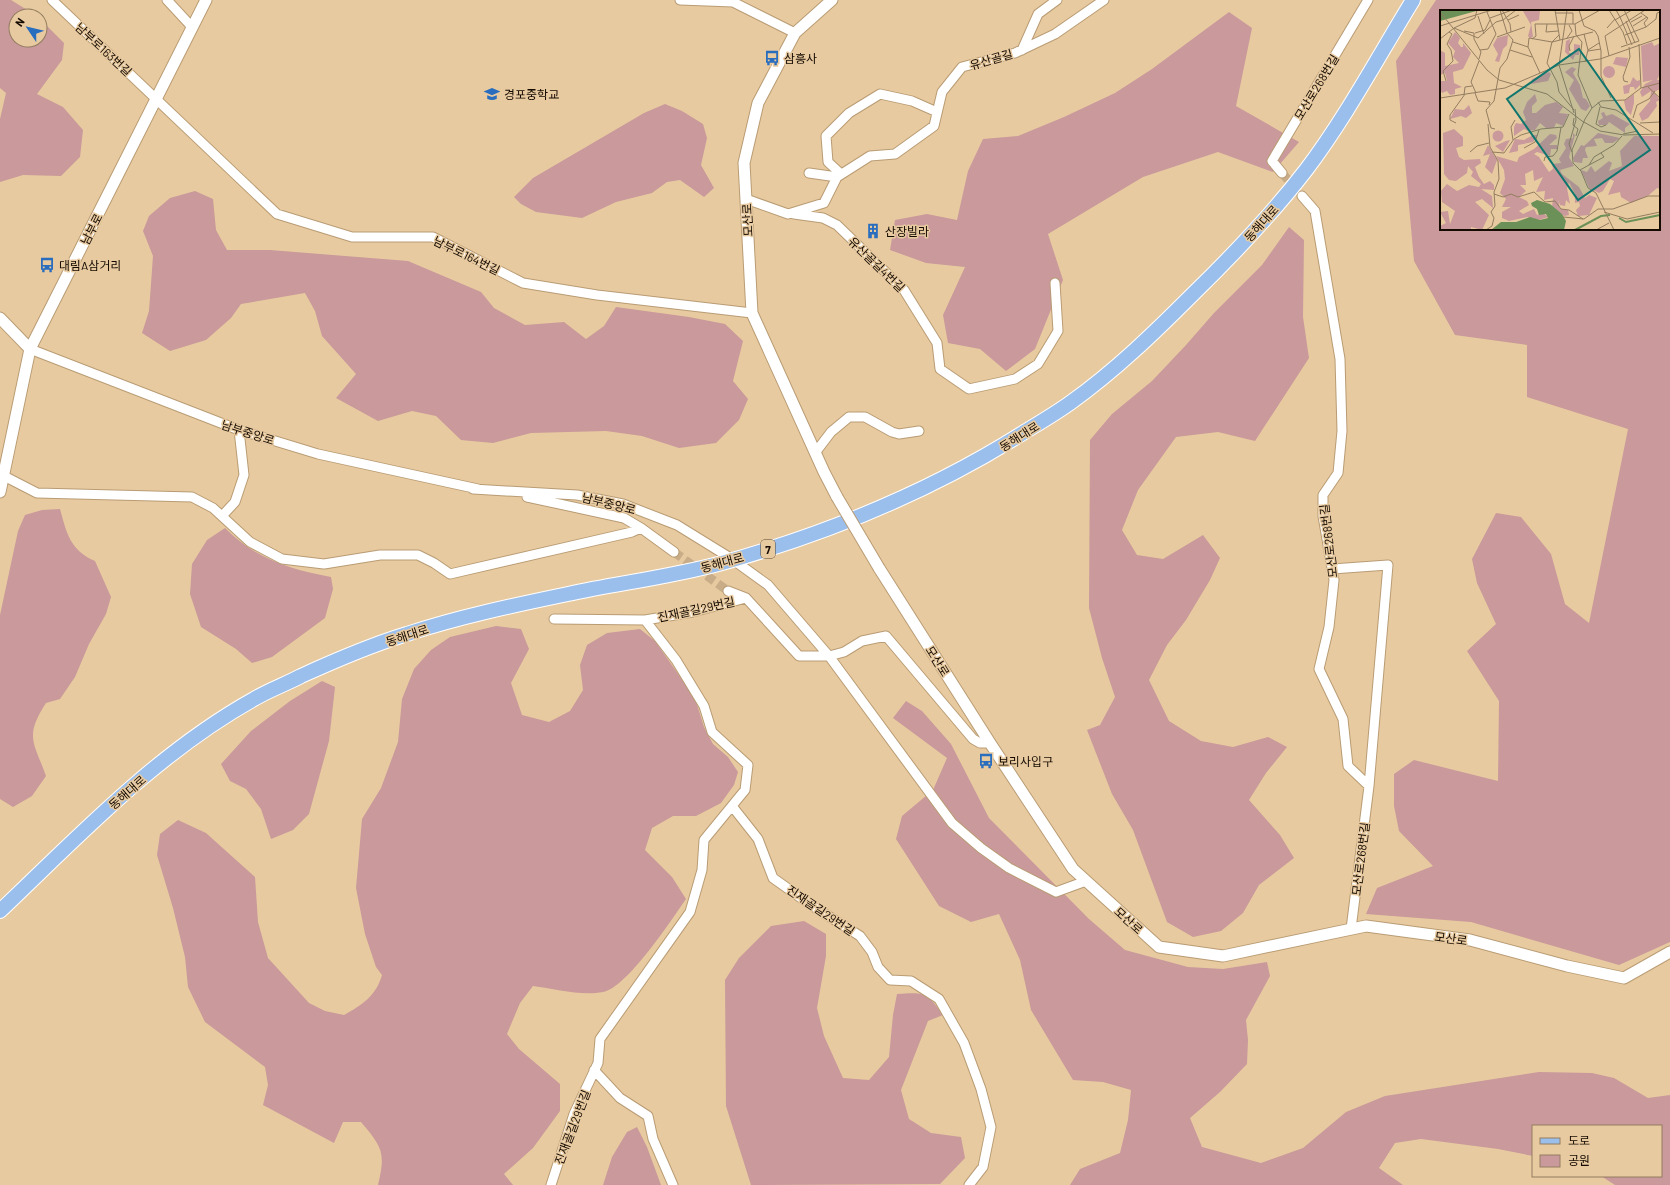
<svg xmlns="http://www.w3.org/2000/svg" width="1670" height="1185" font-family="Barlow,'Noto Sans KR',sans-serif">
<rect width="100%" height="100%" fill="#e8caa0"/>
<path fill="#c9999b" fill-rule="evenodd" d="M 0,0 L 11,0 L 37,16 L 16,16 L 16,40 L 40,40 L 40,19 L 64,43 L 62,60 L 37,94 L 63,107 L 83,130 L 80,157 L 61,176 L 23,175 L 0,182 L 0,119 L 6,93 L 0,88 Z
M 1436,0 L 1670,0 L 1670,942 L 1619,965 L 1471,922 L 1366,914 L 1377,888 L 1433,866 L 1399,831 L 1394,806 L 1394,774 L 1414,760 L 1498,781 L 1499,701 L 1467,651 L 1496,624 L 1477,583 L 1472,559 L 1496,513 L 1521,517 L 1551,554 L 1565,604 L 1589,623 L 1628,429 L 1527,397 L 1527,345 L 1455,335 L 1414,261 L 1396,61 ZM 1441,11 L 1659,11 L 1659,229 L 1441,229 Z
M 1229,12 L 1252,28 L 1236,106 L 1299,142 L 1273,172 L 1218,152 L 1143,177 L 1048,234 L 1063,280 L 1035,349 L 1006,371 L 980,349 L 948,343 L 943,315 L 965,267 L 926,263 L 890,250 L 895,220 L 927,214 L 957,220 L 968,171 L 983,139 L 1018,136 L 1064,117 L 1115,93 L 1152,69 Z
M 665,104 L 682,111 L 703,124 L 707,138 L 701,165 L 714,188 L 704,197 L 680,180 L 667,182 L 652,193 L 616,202 L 582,218 L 536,212 L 521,204 L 514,197 L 533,178 L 644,113 Z
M 195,191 L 213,199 L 216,230 L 227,250 L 270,250 L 408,261 L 481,292 L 494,308 L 525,325 L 564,322 L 586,339 L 604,326 L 616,307 L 689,317 L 725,324 L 743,341 L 733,381 L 748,399 L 739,420 L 716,443 L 679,448 L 642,436 L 606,431 L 531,433 L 493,443 L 461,440 L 436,416 L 412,411 L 378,421 L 336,398 L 356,374 L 322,336 L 315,311 L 305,293 L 241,304 L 231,318 L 206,340 L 170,351 L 142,333 L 149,311 L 153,256 L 143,231 L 149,216 L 170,198 Z
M 1289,227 L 1304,240 L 1303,317 L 1309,358 L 1255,441 L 1218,432 L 1176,437 L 1138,490 L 1122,530 L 1137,555 L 1163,559 L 1203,535 L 1220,558 L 1210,580 L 1186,620 L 1167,645 L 1149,680 L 1169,721 L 1201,741 L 1233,747 L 1268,737 L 1287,747 L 1266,773 L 1249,800 L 1280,835 L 1294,858 L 1259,885 L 1243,913 L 1221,931 L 1193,937 L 1167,922 L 1133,830 L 1112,794 L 1087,730 L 1100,725 L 1115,697 L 1102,658 L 1089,608 L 1090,440 L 1112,414 L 1152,381 L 1186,345 L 1214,313 L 1262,265 Z
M 60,509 C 67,534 70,550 95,561 L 111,597 L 106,614 L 89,644 L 75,677 L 60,699 L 46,703 C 24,737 34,742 46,776 L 32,796 L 13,807 L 0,799 L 0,615 L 18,531 L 25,515 L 42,510 Z
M 225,528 C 256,559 288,569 331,577 L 333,589 L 325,618 L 272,657 L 252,663 L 236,649 L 201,627 L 190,594 L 192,564 L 207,540 Z
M 496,626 L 521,629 L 529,649 L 511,683 L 522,715 L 549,722 L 570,711 L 583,690 L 580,665 L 587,645 L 607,633 L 640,629 L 655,641 L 695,698 L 704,727 L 713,744 L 728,757 L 738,772 L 734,785 L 721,803 L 696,816 L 673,816 L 652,828 L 645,850 L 672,877 L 686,899 C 672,919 627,988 603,992 C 581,996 555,989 533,986 L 520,1003 L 507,1034 L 519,1049 L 560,1084 L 560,1111 L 533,1148 L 504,1174 L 513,1185 L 378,1185 C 386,1152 382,1147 361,1122 L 343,1122 L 334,1143 L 263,1105 L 268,1085 L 265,1067 L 205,1022 L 188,987 L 185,957 L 173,908 L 157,855 L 160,834 L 178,820 L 206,833 L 255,877 L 258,922 L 268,958 L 309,1003 L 325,1011 L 344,1015 C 362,1005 376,996 382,975 L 376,967 L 365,934 L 356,888 L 362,819 L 381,788 L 398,742 L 402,699 L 414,669 L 431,650 L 450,637 Z
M 322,681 L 335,687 L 329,741 L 309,814 L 293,830 L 271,839 L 261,809 L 246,789 L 230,781 L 221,764 L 251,731 L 290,701 Z
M 906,701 L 922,711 L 951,744 L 989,818 L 1089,919 L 1125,950 L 1188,967 L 1223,969 L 1267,962 L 1270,976 L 1246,1020 L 1248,1040 L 1247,1064 L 1220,1092 L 1190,1118 L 1202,1147 L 1261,1163 L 1303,1148 L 1346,1112 L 1385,1096 L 1539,1072 L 1592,1073 L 1614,1078 L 1648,1098 L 1670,1095 L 1670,1185 L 1615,1185 L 1601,1176 L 1661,1176 L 1661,1126 L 1533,1126 L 1533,1156 L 1498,1149 L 1421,1139 L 1395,1143 L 1379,1168 L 1403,1185 L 1070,1185 L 1080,1169 L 1120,1153 L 1128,1120 L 1131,1090 L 1103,1082 L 1073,1080 L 1031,1010 L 1020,960 L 999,914 L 971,922 L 939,906 L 896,839 L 902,816 L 933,790 L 947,758 L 893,718 Z
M 804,921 L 826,934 L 826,956 L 817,1008 L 824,1036 L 843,1078 L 869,1080 L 889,1057 L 893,1015 L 897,994 C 925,992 927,992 943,1015 L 928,1021 L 901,1090 L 909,1119 L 931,1133 L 961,1137 L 965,1158 L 940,1184 L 751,1185 L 726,1106 L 725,980 L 739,958 L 771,926 Z
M 637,1127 L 647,1147 L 661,1185 L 603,1185 L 612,1157 L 627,1132 Z"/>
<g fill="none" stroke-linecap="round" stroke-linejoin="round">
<path stroke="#c8ad88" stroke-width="9" stroke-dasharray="9 4.5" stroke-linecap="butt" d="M 1282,173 L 1302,196
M 674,552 L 728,591"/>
<g stroke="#b99c74" stroke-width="11">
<path id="minor" d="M 52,0 L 277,214 L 352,237 L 433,237 L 523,283 L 597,295 L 752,313
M 167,0 L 192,27
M 680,0 L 733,2 L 795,33
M 1022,50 L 1038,14 L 1057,0
M 809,173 L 837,177
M 1282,173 L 1272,161 L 1368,0
M 841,174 L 828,162 L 826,136 L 849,113 L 880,94 L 912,101 L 937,112
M 1302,196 L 1315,211 L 1340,359 L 1342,431 L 1338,473 L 1323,495 L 1323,516 L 1334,580 L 1329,627 L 1319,669 L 1343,719 L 1348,766 L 1369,786 L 1351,929
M 746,199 L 788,214 L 824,203 L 837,177 L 870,156 L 895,154 L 934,126 L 942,92 L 962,67 L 1015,53 L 1055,34 L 1104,0
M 794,214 L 823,218 L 837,225 L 904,290 L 937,343 L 940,369 L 969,389 L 1015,379 L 1038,364 L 1058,331 L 1055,283
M 30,349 L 239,430 L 318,454 L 478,489
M 815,453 L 831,432 L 849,417 L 865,417 L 892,432 L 899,434 L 919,431
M 0,474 L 37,493 L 192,497 L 213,508 L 250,542 L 282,559 L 324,564 L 380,555 L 418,555 L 434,563 L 450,574 L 632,532 L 641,528
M 473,489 L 577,495 L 623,504 L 677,525 L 732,559 L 768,585 L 829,656 L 952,823 L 981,848 L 1009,868 L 1056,892 L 1086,881
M 527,497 L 624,518 L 641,528 L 674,552
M 222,516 L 235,502 L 244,475 L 239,430
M 1332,569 L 1388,565 L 1369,786
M 728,591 L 746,598 L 799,656 L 829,656 L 844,652 L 862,641 L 886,636 L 973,739 L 980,743 L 990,743
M 554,619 L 645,620 L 693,612 L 746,598
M 732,806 L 758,839 L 773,878 L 811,905 L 860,936 L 872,952 L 878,967 L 890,980 L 911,981 L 939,999 L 964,1043 L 981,1089 L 991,1127 L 983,1167 L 969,1185
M 594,1070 L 620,1098 L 648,1116 L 653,1139 L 673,1185
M 551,1185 L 574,1114 L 598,1063 L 600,1039 L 690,912 L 702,870 L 704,840 L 745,790 L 748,765 L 712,732 L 704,706 L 676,660 L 645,620"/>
</g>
<g stroke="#b99c74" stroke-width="13">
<path id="tertiary" d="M 832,0 L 795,33 L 758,103 L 744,163 L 752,313 L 824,472 L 837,497
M 0,318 L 30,349
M 0,492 L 30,349 L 206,0
M 879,568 L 990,743 L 1073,869 L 1159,947 L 1223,956 L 1366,926 L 1470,940 L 1567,966 L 1624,978 L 1670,952"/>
</g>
<g stroke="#fff" stroke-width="16">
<path id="primary" d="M 0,911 C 79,836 157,753 254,699 C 269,690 286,684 301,676 C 336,660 371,645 407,634 C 458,617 515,605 568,594 C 619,583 671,577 722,563 C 829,533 932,491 1026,431 C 1041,422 1056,413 1070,403 C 1115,371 1155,332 1194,293 C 1234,254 1272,214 1306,170 C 1346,117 1378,57 1413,0"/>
</g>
<use href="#minor" stroke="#fff" stroke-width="9"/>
<use href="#tertiary" stroke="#fff" stroke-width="11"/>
<use href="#primary" stroke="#9bbfec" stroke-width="14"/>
<g stroke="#b99c74" stroke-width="13" stroke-linecap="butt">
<path id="tertiary-bridge" d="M 837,497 L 879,568"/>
</g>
<use href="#tertiary-bridge" stroke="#fff" stroke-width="11"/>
</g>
<defs>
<g id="bus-bare" transform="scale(1.2)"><path d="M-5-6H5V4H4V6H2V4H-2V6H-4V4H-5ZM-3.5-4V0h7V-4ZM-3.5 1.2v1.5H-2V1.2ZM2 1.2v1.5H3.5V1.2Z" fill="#296dbe" stroke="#e8caa0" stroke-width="2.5" paint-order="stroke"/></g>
<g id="school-bare" transform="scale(1.2)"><path d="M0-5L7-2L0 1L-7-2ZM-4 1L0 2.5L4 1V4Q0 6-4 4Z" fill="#296dbe" stroke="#e8caa0" stroke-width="2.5" paint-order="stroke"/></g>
<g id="building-bare" transform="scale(1.2)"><path d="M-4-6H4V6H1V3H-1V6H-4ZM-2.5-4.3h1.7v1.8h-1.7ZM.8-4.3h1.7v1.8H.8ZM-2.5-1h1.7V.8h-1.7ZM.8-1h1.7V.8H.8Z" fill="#296dbe" stroke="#e8caa0" stroke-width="2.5" paint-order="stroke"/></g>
</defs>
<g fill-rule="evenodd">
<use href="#bus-bare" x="772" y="58"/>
<use href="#school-bare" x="492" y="94"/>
<use href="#building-bare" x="873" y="231"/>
<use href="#bus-bare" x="47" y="265"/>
<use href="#bus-bare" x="986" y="761"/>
</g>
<g text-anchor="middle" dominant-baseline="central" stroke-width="3" stroke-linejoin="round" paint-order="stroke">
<rect fill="#e8caa0" stroke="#544430" stroke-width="1" x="761" y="540" width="14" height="18" rx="3"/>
<g font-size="11" font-weight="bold" fill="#140a00">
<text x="768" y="549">7</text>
</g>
<g font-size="12" fill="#140a00" stroke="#e8caa0">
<text transform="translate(104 49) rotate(43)">남부로163번길</text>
<text transform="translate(991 59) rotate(-16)">유산골길</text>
<text transform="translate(1316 87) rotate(-59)">모산로268번길</text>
<text transform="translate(747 220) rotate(-93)">모산로</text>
<text transform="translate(1261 223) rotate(-48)">동해대로</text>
<text transform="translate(91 229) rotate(-63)">남부로</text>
<text transform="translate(467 255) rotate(26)">남부로164번길</text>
<text transform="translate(877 264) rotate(44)">유산골길4번길</text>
<text transform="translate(248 432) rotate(18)">남부중앙로</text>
<text transform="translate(1019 436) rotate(-32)">동해대로</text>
<text transform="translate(609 503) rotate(14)">남부중앙로</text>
<text transform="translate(1328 541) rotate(-97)">모산로268번길</text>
<text transform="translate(722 562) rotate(-15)">동해대로</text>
<text transform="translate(696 609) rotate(-12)">진재골길29번길</text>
<text transform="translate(407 635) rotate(-18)">동해대로</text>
<text transform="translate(938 661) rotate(58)">모산로</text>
<text transform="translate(127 792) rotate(-41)">동해대로</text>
<text transform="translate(1360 859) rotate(-83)">모산로268번길</text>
<text transform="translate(821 910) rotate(34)">진재골길29번길</text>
<text transform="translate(1129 920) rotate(42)">모산로</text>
<text transform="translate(1451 938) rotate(8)">모산로</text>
<text transform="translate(572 1127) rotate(-69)">진재골길29번길</text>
</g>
<g font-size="12" fill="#140a00" stroke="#e8caa0" text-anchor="start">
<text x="784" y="58">삼흥사</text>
<text x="504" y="94">경포중학교</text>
<text x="885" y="231">산장빌라</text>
<text x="59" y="265">대림A삼거리</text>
<text x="998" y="761">보리사입구</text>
</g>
</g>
<g transform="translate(1440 10)">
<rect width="220" height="220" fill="#e8caa0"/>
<path d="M 100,0 L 99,10 L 91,12 L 93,27 L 90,28 L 88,26 L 91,15 L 83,1 ZM 15,22 L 20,28 L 18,33 L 21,37 L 23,37 L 23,33 L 31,43 L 23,59 L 13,62 L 14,73 L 22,77 L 15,79 L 15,84 L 10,85 L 7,81 L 2,83 L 0,79 L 0,71 L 7,71 L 5,63 L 0,65 L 0,40 L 5,43 L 5,56 L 19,53 L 13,47 L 15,41 L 8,33 ZM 68,25 L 67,35 L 63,39 L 59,52 L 55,51 L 58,44 L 53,35 L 57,28 ZM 130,29 L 129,43 L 134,43 L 134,34 L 140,35 L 139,45 L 135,45 L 133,50 L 125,42 L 126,31 ZM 212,32 L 214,36 L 220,33 L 220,64 L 217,70 L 220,70 L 220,79 L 214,82 L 220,90 L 216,92 L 217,96 L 208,108 L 202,111 L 199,104 L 210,91 L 211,81 L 202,87 L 200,82 L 205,74 L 213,70 L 203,72 L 201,36 ZM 176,47 L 188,48 L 186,57 L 173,54 ZM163 62a6 6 0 1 1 12 0a6 6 0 1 1-12 0ZM 132,57 L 136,59 L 133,63 L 140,75 L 143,88 L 146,89 L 150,96 L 146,101 L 141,99 L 129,79 L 134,70 L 125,62 ZM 109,62 L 111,64 L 108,71 L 91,74 L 92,69 ZM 193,67 L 197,71 L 200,70 L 200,75 L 195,80 L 194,77 L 190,77 L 189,83 L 184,84 L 183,76 L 190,74 ZM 95,84 L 97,91 L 92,96 L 92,103 L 96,103 L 105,95 L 116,92 L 123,97 L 119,103 L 128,104 L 123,116 L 116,113 L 114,118 L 106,118 L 100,113 L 95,120 L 88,121 L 84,119 L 74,126 L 74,117 L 76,113 L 81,114 L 86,110 L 83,102 L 87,92 ZM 194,84 L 194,93 L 191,105 L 186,100 L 184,91 ZM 29,95 L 32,103 L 26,108 L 21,106 L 10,109 L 15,99 L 24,100 ZM 164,102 L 166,106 L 172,104 L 190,114 L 185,118 L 185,123 L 169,112 L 167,115 L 159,115 L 158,111 L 163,108 L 161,103 ZM 14,119 L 23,127 L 23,136 L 16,138 L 19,147 L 24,150 L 40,149 L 41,153 L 35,157 L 39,167 L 44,174 L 50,171 L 54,175 L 54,180 L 41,179 L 52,186 L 53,198 L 42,189 L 35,192 L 49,205 L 42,220 L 31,217 L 31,220 L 0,220 L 0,216 L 6,213 L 0,202 L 8,201 L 10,214 L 15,201 L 2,192 L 1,181 L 7,174 L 17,181 L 29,175 L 39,177 L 41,174 L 31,166 L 33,162 L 28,156 L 27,163 L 16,171 L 9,170 L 4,164 L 3,123 ZM52.5 126a5.5 5.5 0 1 1 11 0a5.5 5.5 0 1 1-11 0ZM 133,123 L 135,125 L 129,147 L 134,156 L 120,160 L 122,164 L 139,177 L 145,188 L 149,185 L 157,188 L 149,205 L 138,206 L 136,200 L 140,196 L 139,192 L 135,193 L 135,184 L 129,172 L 127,178 L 130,194 L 126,190 L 125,196 L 120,195 L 118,189 L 120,199 L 128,200 L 129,205 L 124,206 L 112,197 L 113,188 L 104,190 L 105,181 L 96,182 L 103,167 L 94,171 L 93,160 L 85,164 L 86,175 L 80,175 L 86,181 L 79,187 L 87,191 L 89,195 L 79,201 L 83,204 L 94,199 L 97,205 L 103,203 L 108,207 L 99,210 L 87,207 L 69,211 L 62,208 L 62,202 L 71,197 L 62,197 L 66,189 L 60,183 L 65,169 L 64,160 L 56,146 L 77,152 L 79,147 L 94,139 L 110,124 L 116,125 L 117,128 L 109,135 L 117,135 L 117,139 L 111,139 L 110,146 L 97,142 L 94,144 L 99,147 L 109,162 L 113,159 L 112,154 L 121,153 L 119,149 L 126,138 L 124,134 L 126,129 L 133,128 ZM 158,123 L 180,128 L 173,133 L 165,133 L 162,128 L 154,129 L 157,136 L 146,137 L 145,140 L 148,148 L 143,148 L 142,153 L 134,152 L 133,148 L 141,135 L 144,136 ZM 93,125 L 98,125 L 93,132 L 78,135 L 78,141 L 69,143 L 75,129 L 84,130 ZM 194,126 L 220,126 L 220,179 L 217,178 L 209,185 L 191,193 L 181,187 L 180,182 L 168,185 L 174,171 L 170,169 L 163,181 L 159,183 L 149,178 L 141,160 L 147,162 L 151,156 L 155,162 L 169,151 L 172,153 L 169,161 L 182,156 L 180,141 ZM 70,130 L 63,142 L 55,136 L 66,131 ZM 48,135 L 57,150 L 52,164 L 45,157 L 50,144 L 43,146 Z" fill="#c9999b"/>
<path d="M 3,0 L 40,0 L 0,11 L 0,1 ZM 97,190 L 110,194 L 122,204 L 126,211 L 124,220 L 51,220 L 61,212 L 76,212 L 90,207 L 100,210 L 108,208 L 106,204 L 99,205 L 97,199 L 92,196 L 91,193 Z" fill="#6c9158"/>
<path fill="none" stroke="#6c9158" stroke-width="2" d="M 179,208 L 186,212 L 220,205M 135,220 L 161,206 L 170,205"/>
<path fill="none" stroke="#937d60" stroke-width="1" d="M 62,0 L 70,14 L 71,22M 115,0 L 120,30M 127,0 L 119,55 L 134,103M 139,0 L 144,16 L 155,21 L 158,26 L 161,41 L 161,66 L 171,88M 169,0 L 183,22 L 187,34M 176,0 L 180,7 L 192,0M 0,2 L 47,60 L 59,70 L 107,84 L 142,111 L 160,121 L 184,125 L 220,124M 115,3 L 133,3 L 133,14M 38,6 L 44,24M 50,8 L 72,0M 68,10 L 79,5M 175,10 L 180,7 L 192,35M 186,11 L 195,33M 191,12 L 202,6M 107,14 L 106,22 L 118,21M 135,14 L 136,25 L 142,32 L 138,65 L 152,98M 0,16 L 52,0M 193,16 L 207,7M 206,17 L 216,9 L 217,3 L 220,2M 14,18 L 38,28 L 56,12 L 63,10 L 76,0M 167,18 L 175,9M 24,21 L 34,23 L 34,29 L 41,42 L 39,49M 35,23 L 45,20 L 50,10M 144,24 L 148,40 L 145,52M 119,25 L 112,32 L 107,53 L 117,72 L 119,82 L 134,100M 185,25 L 206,17 L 204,13 L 208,8 L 201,3M 57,27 L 85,17M 127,28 L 132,21 L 129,15M 0,29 L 14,18 L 35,8 L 37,0M 92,29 L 96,26 L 95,14 L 135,14 L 160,0M 73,32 L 88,37 L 100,63M 199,34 L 201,78M 88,37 L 89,28 L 112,32 L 153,22M 181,37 L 199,31 L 184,0M 40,40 L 48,39 L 56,24 L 47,2M 70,40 L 92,47M 148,40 L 159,33M 130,41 L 129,36 L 134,26M 148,41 L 161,39M 169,46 L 165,26 L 205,0M 6,71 L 3,61 L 13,51 L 11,40 L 7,34 L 12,24 L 9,22M 188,72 L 184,71 L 183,67 L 190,47 L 189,37M 208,77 L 220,88M 35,83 L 38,91 L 50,92 L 49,95M 36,83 L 31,72 L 39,51M 24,85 L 25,77 L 32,76M 0,88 L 65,78 L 119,55 L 160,49 L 220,28M 158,92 L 161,97 L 176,100 L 213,123M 160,97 L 156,114 L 161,117 L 166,115M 134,108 L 133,115 L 138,119 L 136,126M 193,108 L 197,95 L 209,89 L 215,81M 16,113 L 10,110 L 10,105 L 25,84M 200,113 L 220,112M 55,119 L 51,118 L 46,100 L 54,91 L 60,58 L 67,49 L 73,30 L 67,23 L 60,0M 183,124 L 198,121M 73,130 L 71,117 L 75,110M 84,138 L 95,132 L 99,120M 30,142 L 37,136 L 49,133M 52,142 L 64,143 L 74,129 L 81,125 L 101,119 L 123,117 L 129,104M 132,142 L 129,134 L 136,110 L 135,99M 104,151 L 105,147 L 113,146 L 117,141 L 121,117M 149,155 L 164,147 L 161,143M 140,160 L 149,155 L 154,147 L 174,135 L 182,126M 54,184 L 63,187 L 71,184 L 78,187 L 94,182 L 105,192 L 115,191 L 121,199 L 129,200 L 143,209M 164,202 L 187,209 L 220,202M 123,207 L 144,209 L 158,199 L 173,199 L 208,186 L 220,186M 46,220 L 52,216 L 54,208 L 51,202 L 55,196 L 54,182 L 59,169 L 58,151 L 50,137 L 48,114M 156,220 L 169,213M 174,220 L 156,183 L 148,178 L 141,161 L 133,153 L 132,140 L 145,109 L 152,98 L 161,91 L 185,90 L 201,78 L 220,73"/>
<path fill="#0f766e" fill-opacity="0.15" stroke="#0f766e" stroke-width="2" d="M 139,39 L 210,140 L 138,190 L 67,89 Z"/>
<rect width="220" height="220" fill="none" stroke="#140a00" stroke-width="2"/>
</g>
<rect x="1532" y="1125" width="130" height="52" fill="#e8caa0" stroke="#937d60"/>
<rect x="1540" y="1138" width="20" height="6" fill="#9bbfec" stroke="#937d60"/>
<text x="1568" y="1145" font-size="12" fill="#140a00">도로</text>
<rect x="1540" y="1155" width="20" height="12" fill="#c9999b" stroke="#937d60"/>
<text x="1568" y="1165" font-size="12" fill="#140a00">공원</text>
<g transform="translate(28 28) rotate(305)"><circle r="19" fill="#e8caa0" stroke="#937d60"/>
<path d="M0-3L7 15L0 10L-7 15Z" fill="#296dbe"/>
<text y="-6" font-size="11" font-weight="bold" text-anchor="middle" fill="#140a00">N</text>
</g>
</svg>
